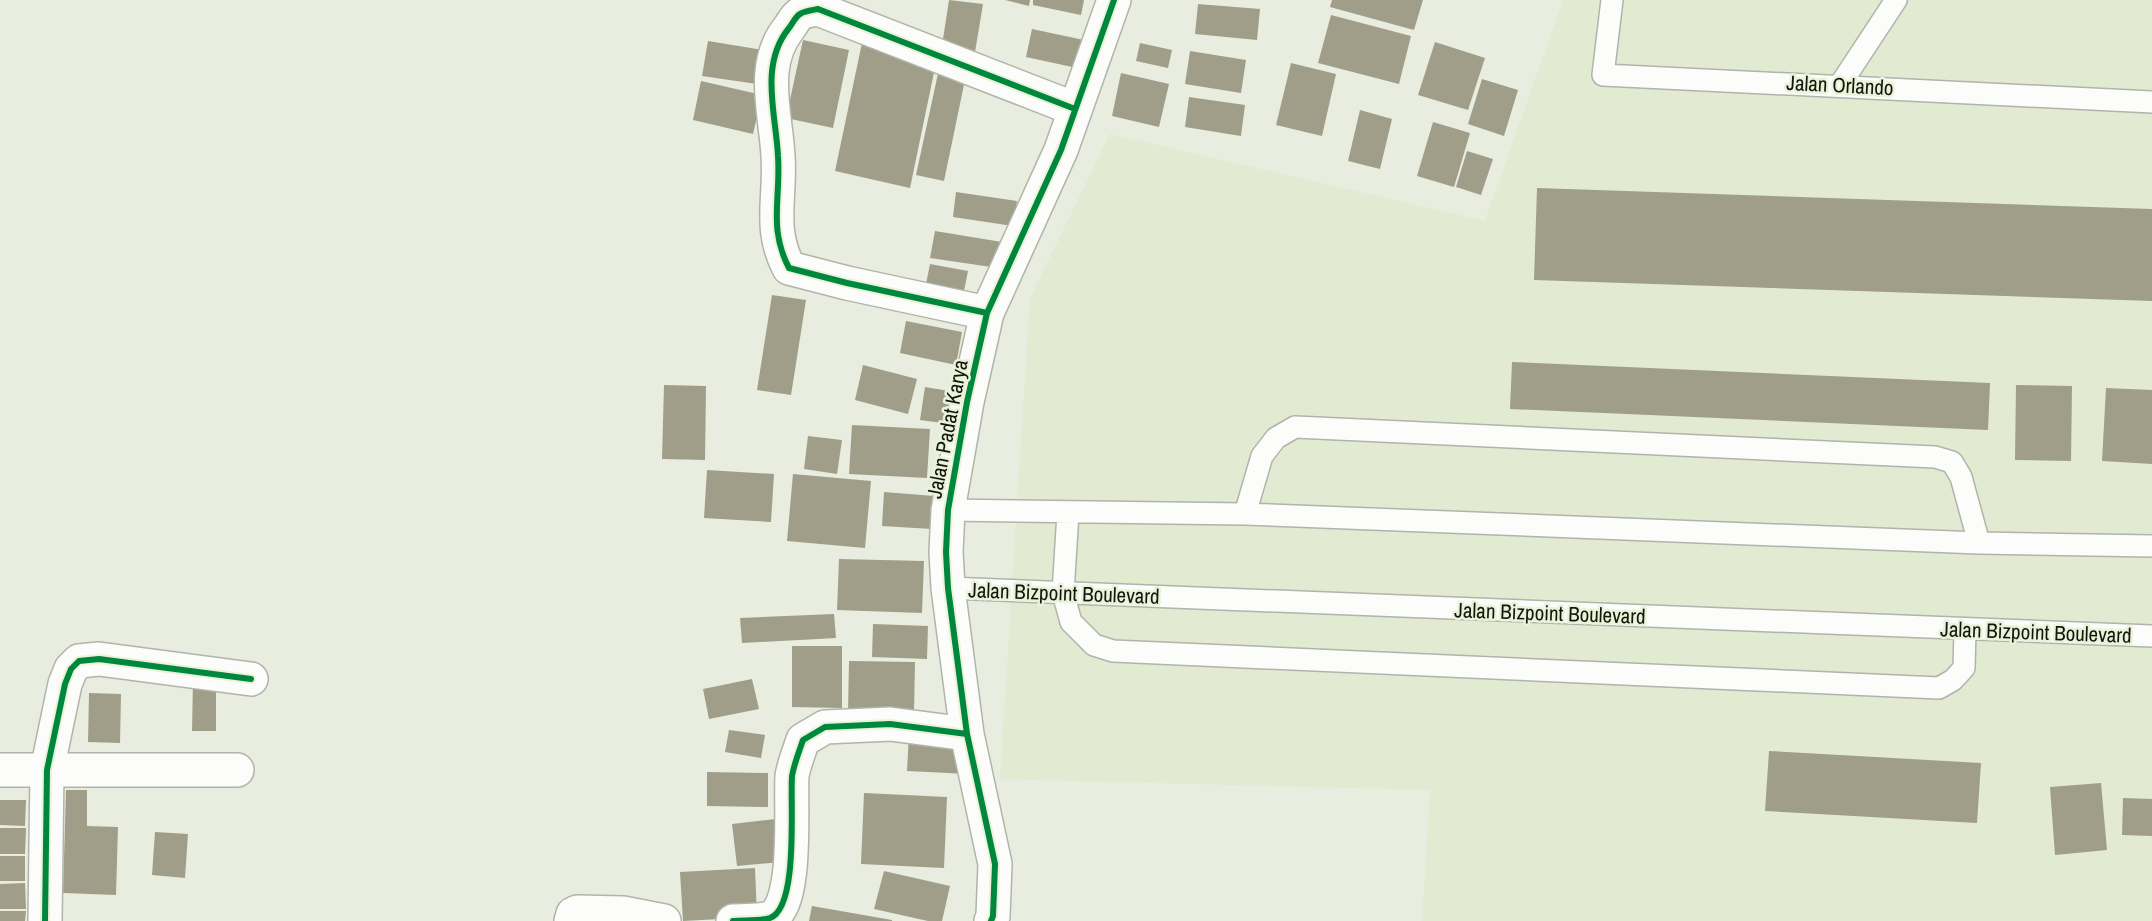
<svg xmlns="http://www.w3.org/2000/svg" width="2152" height="921" font-family="'Archivo Narrow',sans-serif">
<rect width="100%" height="100%" fill="#e8eddf"/>
<path fill="#e2ead2" d="M 1563,0 L 2152,0 L 2152,921 L 1422,921 L 1430,790 L 1000,779 L 1030,298 L 1110,134 L 1485,221 Z"/>
<path fill="#a09e88" d="M 949,0 L 983,4 L 974,58 L 941,52 Z
M 1005,0 L 1030,0 L 1029,6 Z
M 1033,0 L 1084,0 L 1081,15 L 1033,5 Z
M 1332,0 L 1423,0 L 1414,30 L 1330,7 Z
M 1198,4 L 1260,9 L 1257,40 L 1195,34 Z
M 1331,15 L 1411,36 L 1399,84 L 1318,63 Z
M 1032,29 L 1084,40 L 1077,68 L 1026,57 Z
M 803,40 L 849,50 L 833,128 L 786,118 Z
M 708,41 L 763,50 L 757,84 L 702,76 Z
M 1435,42 L 1485,58 L 1468,110 L 1418,95 Z
M 862,43 L 937,58 L 910,188 L 835,171 Z
M 1140,43 L 1172,50 L 1168,68 L 1136,61 Z
M 1190,51 L 1246,60 L 1241,93 L 1185,84 Z
M 1291,63 L 1336,74 L 1322,136 L 1276,125 Z
M 939,69 L 966,75 L 944,181 L 916,175 Z
M 1121,73 L 1169,84 L 1159,127 L 1112,116 Z
M 1482,79 L 1518,90 L 1504,136 L 1468,124 Z
M 701,81 L 762,95 L 753,134 L 693,120 Z
M 1189,97 L 1245,105 L 1241,136 L 1185,127 Z
M 1360,110 L 1392,119 L 1380,169 L 1348,161 Z
M 1433,122 L 1470,133 L 1454,187 L 1417,176 Z
M 1467,151 L 1493,159 L 1481,195 L 1456,187 Z
M 1537,188 L 2152,209 L 2152,301 L 1534,280 Z
M 956,192 L 1017,201 L 1013,226 L 953,217 Z
M 935,231 L 1002,242 L 998,268 L 930,258 Z
M 930,264 L 968,271 L 962,301 L 924,294 Z
M 772,295 L 806,300 L 791,395 L 757,390 Z
M 906,321 L 962,332 L 956,365 L 900,353 Z
M 1512,362 L 1990,383 L 1988,430 L 1510,409 Z
M 863,365 L 917,379 L 908,414 L 855,400 Z
M 664,385 L 706,386 L 705,460 L 662,459 Z
M 2016,385 L 2072,386 L 2071,461 L 2015,460 Z
M 925,387 L 955,392 L 950,424 L 920,420 Z
M 2106,388 L 2152,390 L 2152,464 L 2102,461 Z
M 852,425 L 930,429 L 927,478 L 849,474 Z
M 808,436 L 842,440 L 837,474 L 804,469 Z
M 707,470 L 774,474 L 771,522 L 704,518 Z
M 793,474 L 871,481 L 865,548 L 787,541 Z
M 884,492 L 934,496 L 932,529 L 882,526 Z
M 839,559 L 924,561 L 922,613 L 837,610 Z
M 834,614 L 836,638 L 742,643 L 740,618 Z
M 873,624 L 928,626 L 927,659 L 872,657 Z
M 792,646 L 842,646 L 842,708 L 792,707 Z
M 849,661 L 915,662 L 914,714 L 848,713 Z
M 193,679 L 216,680 L 216,731 L 192,731 Z
M 752,679 L 759,709 L 709,719 L 703,689 Z
M 89,693 L 121,694 L 120,743 L 88,742 Z
M 729,730 L 765,735 L 761,758 L 725,752 Z
M 961,734 L 968,774 L 907,771 L 909,735 Z
M 1769,751 L 1981,763 L 1977,823 L 1765,811 Z
M 707,772 L 768,773 L 768,807 L 707,806 Z
M 2101,783 L 2107,850 L 2055,855 L 2050,787 Z
M 66,790 L 87,790 L 87,826 L 118,827 L 116,895 L 63,893 Z
M 864,793 L 947,797 L 944,868 L 861,864 Z
M 2123,798 L 2152,799 L 2152,836 L 2122,835 Z
M 0,800 L 26,800 L 25,826 L 0,825 Z
M 776,819 L 781,862 L 737,866 L 732,824 Z
M 0,828 L 26,828 L 25,854 L 0,854 Z
M 155,832 L 188,834 L 185,878 L 152,875 Z
M 0,856 L 25,856 L 25,881 L 0,881 Z
M 755,868 L 757,917 L 683,921 L 680,872 Z
M 884,871 L 950,886 L 942,921 L 928,921 L 874,909 Z
M 25,883 L 26,909 L 0,909 L 0,884 Z
M 812,906 L 892,920 L 892,921 L 809,921 Z
M 0,911 L 26,911 L 25,921 L 0,921 Z"/>
<g fill="none" stroke-linecap="round" stroke-linejoin="round">
<g stroke="#b0b4aa" stroke-width="24">
<path id="service" d="M 1612,0 L 1603,75 L 2152,102
M 1840,85 L 1896,0
M 948,510 L 1245,514 L 1979,543 L 2152,546
M 1068,513 L 1063,593 L 1071,622 L 1094,645 L 1113,651 L 1939,688 L 1953,680 L 1964,668 L 1965,630
M 1245,514 L 1262,456 L 1276,438 L 1295,427 L 1935,457 L 1952,462 L 1961,477 L 1979,543
M 948,588 L 2152,636"/>
</g>
<g stroke="#b0b4aa" stroke-width="36">
<path id="minor" d="M 987,313 L 847,283 L 789,268 C 768,228 781,198 778,156 C 776,114 759,65 789,28 C 792,24 796,16 800,14 C 804,11 813,10 818,9 L 1075,109
M 0,770 L 237,770
M 45,921 L 47,770 L 65,684 L 71,669 L 79,661 L 99,659 L 251,679
M 571,921 L 573,914 L 577,912 L 623,913 L 664,921
M 733,921 C 744,920 760,921 770,918 C 799,907 790,803 792,776 C 794,764 799,752 803,740 L 825,727 L 890,724 L 967,734
M 991,921 L 993,916 L 995,864 L 967,734 L 948,588 L 946,552 L 948,510 L 967,402 L 987,313 L 1061,150 L 1114,0"/>
</g>
<use href="#service" stroke="#fcfcfa" stroke-width="21"/>
<use href="#minor" stroke="#fcfcfa" stroke-width="33"/>
<g stroke="#eaf3d9" stroke-width="10">
<path id="cycleway" d="M 987,313 L 847,283 L 789,268 C 768,228 781,198 778,156 C 776,114 759,65 789,28 C 792,24 796,16 800,14 C 804,11 813,10 818,9 L 1075,109
M 45,921 L 47,770 L 65,684 L 71,669 L 79,661 L 99,659 L 251,679
M 733,921 C 744,920 760,921 770,918 C 799,907 790,803 792,776 C 794,764 799,752 803,740 L 825,727 L 890,724 L 967,734
M 991,921 L 993,916 L 995,864 L 967,734 L 948,588 L 946,552 L 948,510 L 967,402 L 987,313 L 1061,150 L 1114,0"/>
</g>
<use href="#cycleway" stroke="#00873e" stroke-width="6"/>
</g>
<g text-anchor="middle" dominant-baseline="central" stroke-width="5" stroke-linejoin="round" paint-order="stroke">
<g font-size="21" fill="#13160d" stroke="#eaf3d9">
<text transform="translate(1840 85) rotate(3)">Jalan Orlando</text>
<text transform="translate(947 429) rotate(-79)">Jalan Padat Karya</text>
<text transform="translate(1064 593) rotate(2)">Jalan Bizpoint Boulevard</text>
<text transform="translate(1550 613) rotate(2)">Jalan Bizpoint Boulevard</text>
<text transform="translate(2036 632) rotate(2)">Jalan Bizpoint Boulevard</text>
</g>
</g>
</svg>
